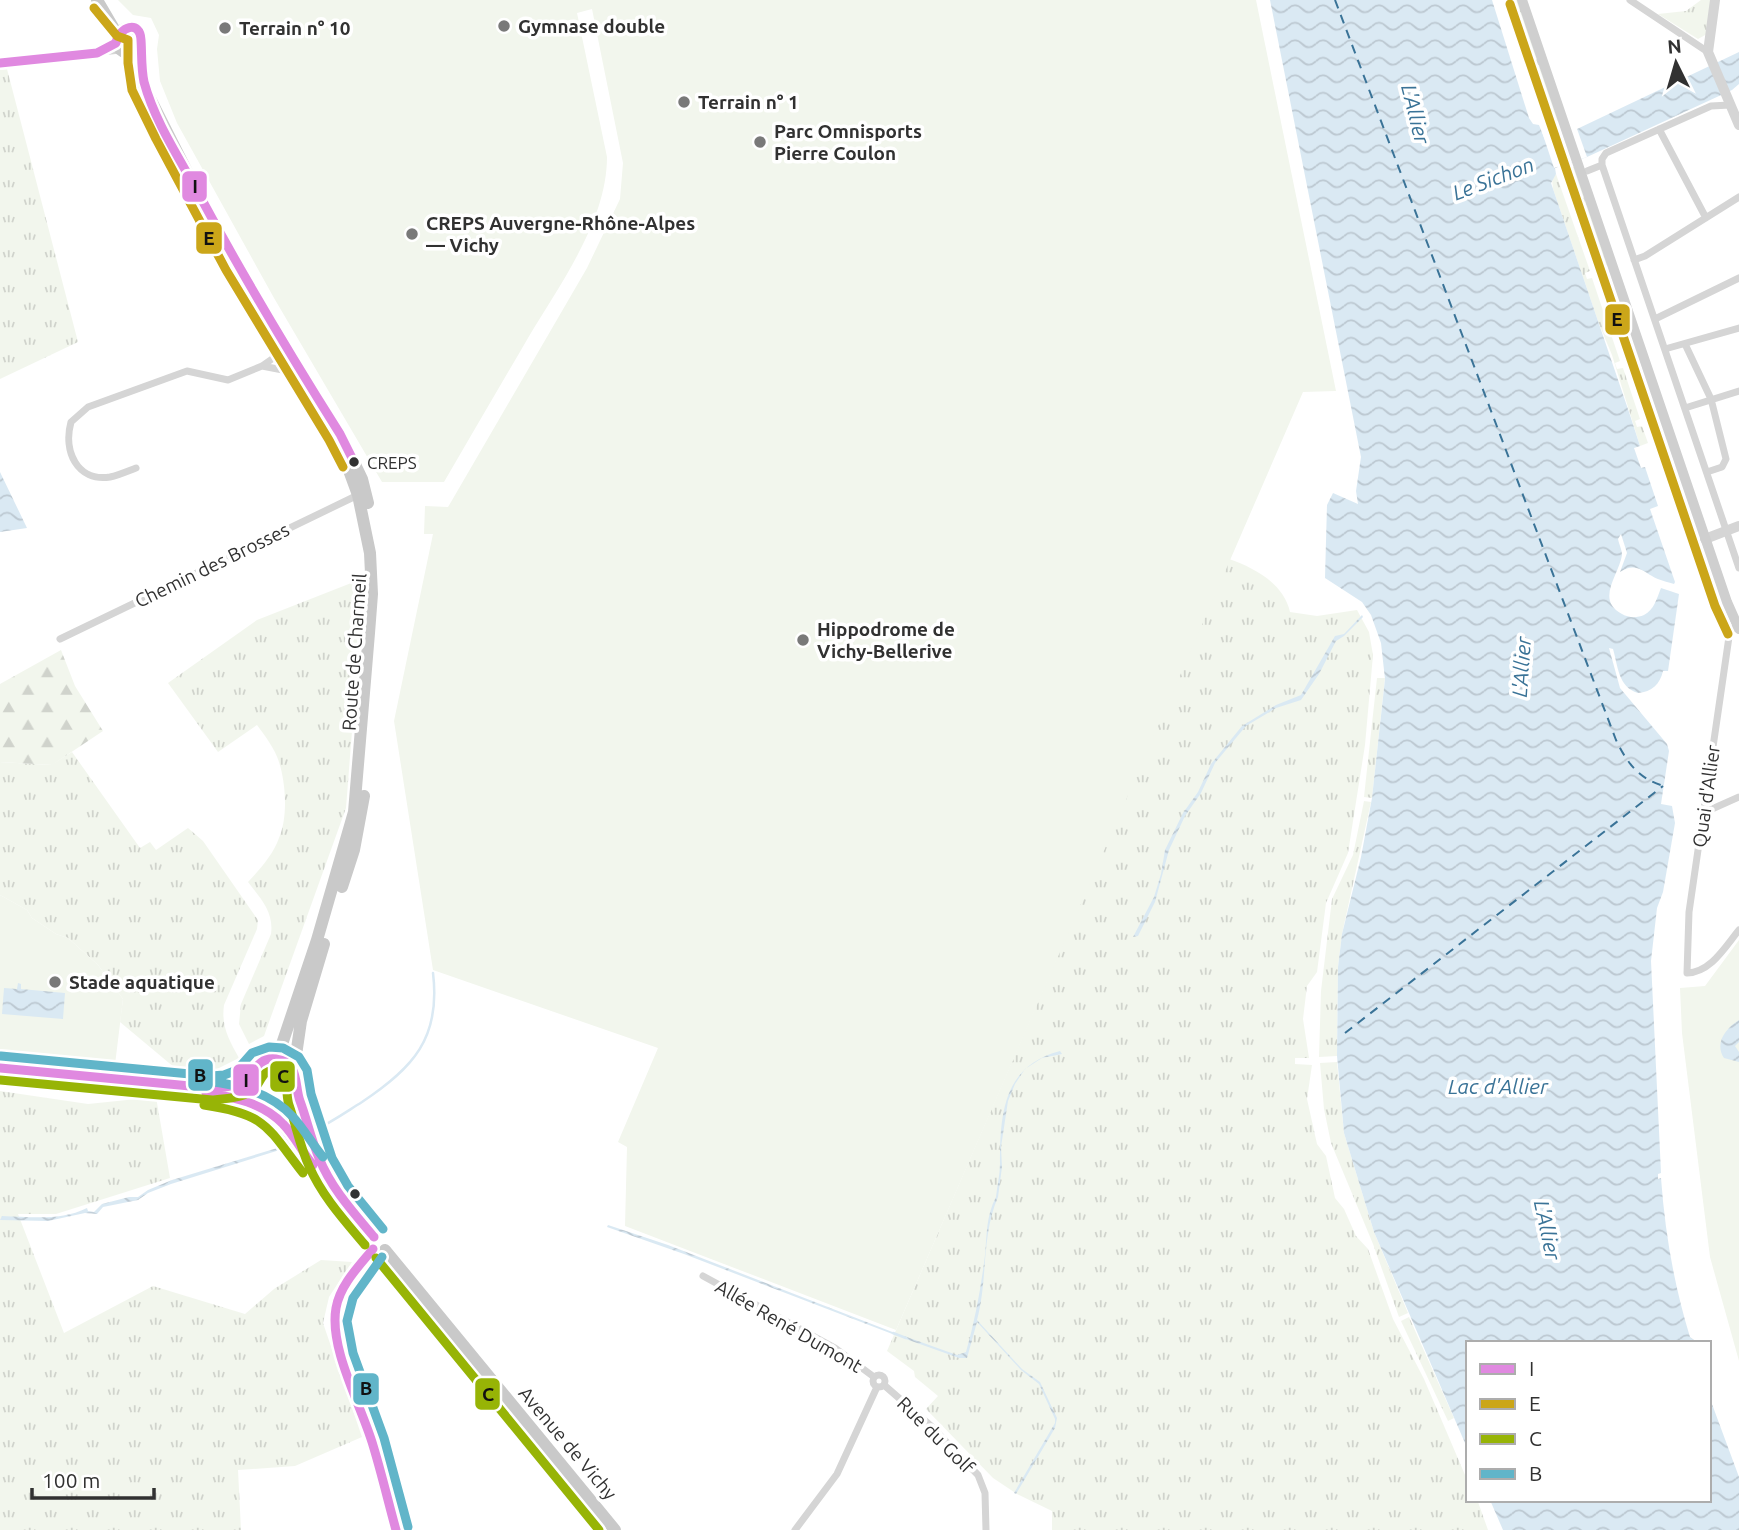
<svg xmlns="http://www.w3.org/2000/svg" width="1739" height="1530" font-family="Ubuntu,sans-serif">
<defs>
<pattern id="grass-tufts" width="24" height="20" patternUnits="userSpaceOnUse" patternTransform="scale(1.75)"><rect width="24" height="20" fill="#f2f6ed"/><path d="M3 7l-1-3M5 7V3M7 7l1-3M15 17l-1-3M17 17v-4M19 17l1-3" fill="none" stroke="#d0d3cc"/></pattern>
<pattern id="forest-firs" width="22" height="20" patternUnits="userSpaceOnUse" patternTransform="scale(1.75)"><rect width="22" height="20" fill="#f2f6ed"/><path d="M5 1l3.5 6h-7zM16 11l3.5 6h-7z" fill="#d0d3cc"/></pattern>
<pattern id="water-waves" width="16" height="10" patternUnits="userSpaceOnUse" patternTransform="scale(1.75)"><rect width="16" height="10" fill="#dae9f3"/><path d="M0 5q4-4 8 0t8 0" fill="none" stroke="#bcc8d1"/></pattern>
</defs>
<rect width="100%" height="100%" fill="#fff"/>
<path fill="url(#grass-tufts)" d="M 1512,0 L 1520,0 L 1560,120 L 1553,123 Z
M 1701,0 L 1712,0 L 1707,34 L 1698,39 L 1658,14 L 1686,11 Z
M 7,69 L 78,342 L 0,379 L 0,70 Z
M 1576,166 L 1610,264 L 1602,267 L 1568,169 Z
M 1556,174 L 1590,271 L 1585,273 L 1587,279 L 1592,278 L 1620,361 L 1615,363 L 1617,369 L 1623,368 L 1640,419 L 1635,421 L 1637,427 L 1642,426 L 1648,443 L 1640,446 L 1612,355 L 1599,324 L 1553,189 L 1552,179 Z
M 1229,559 C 1255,568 1284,584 1290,612 L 1317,616 L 1357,610 L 1369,632 L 1373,655 L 1365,745 L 1348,853 L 1326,903 L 1317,972 L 1307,986 L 1303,1019 L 1309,1058 L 1295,1058 L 1295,1064 L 1312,1065 L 1307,1099 L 1317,1144 L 1326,1156 L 1335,1198 L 1344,1209 L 1356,1236 L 1368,1249 L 1393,1319 L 1424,1379 L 1468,1482 L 1468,1500 L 1478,1502 L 1488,1530 L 1052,1530 L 1052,1511 L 1017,1494 L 993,1478 L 926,1409 L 938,1396 L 915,1377 L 914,1371 L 887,1351 Z
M 364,578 L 346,808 L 264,1036 L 249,1044 L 239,1024 L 241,1004 L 271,934 C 274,912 261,899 248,882 C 260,869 273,855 279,838 C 288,817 286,784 279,762 C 275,749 265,736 257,725 L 218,752 L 168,683 L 257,620 Z
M 1377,678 L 1385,678 L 1372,798 L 1364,797 Z
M 72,752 L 140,848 L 150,842 L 156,850 L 188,828 L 203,841 L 258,920 L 257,929 L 224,1005 C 221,1026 229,1040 239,1058 L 203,1076 L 181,1073 L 120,1022 L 123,999 L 98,965 L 68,938 L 56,934 L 32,918 L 27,910 L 0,895 L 0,762 L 51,765 Z
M 1364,801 L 1371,802 L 1342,934 L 1338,967 L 1337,1056 L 1319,1057 L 1321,991 L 1332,899 L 1353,855 Z
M 1337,1062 L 1344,1133 L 1374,1232 L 1408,1313 L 1399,1317 L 1373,1244 L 1331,1143 L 1324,1109 L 1320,1063 Z
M 0,1091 L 88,1104 L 156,1097 L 170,1178 L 56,1214 L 18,1214 L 64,1333 L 153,1286 L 245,1314 L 274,1289 L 321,1260 L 352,1262 L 329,1297 L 323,1323 L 362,1437 L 295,1466 L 238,1470 L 241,1530 L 0,1530 Z
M 1409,1317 L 1454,1418 L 1448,1421 L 1401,1321 Z"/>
<path fill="url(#forest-firs)" d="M 61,650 L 75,686 L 103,731 L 52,765 L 0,762 L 0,684 Z"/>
<path fill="#f2f6ed" d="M 118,0 L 1256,0 L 1336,391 L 1303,392 L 896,1330 L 625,1226 L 627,1147 L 618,1142 L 658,1048 L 433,970 L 394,721 L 433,534 L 424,534 L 425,506 L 448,507 L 451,502 L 587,268 L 620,199 L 623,163 L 592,9 L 577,13 L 607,157 C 607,221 560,284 528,338 C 500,386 472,434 444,482 L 382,482 L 274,298 L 177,123 L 160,81 L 157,49 L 159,35 L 151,18 L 133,15 Z
M 0,895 L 27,910 L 32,918 L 56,934 L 68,938 L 98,965 L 123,999 L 114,1073 L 0,1060 Z
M 1739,940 L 1739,1361 L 1710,1257 L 1682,1033 L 1680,988 L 1705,986 Z"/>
<path fill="url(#water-waves)" d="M 1270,0 L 1492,0 L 1529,118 L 1533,124 L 1539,125 L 1545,140 L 1577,129 L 1739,52 L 1739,84 L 1732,90 L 1587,157 L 1555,168 L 1556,174 L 1551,183 L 1630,415 L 1640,446 L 1634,448 L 1641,468 L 1645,467 L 1658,506 L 1650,509 L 1675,582 L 1674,584 C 1668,582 1658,580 1652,576 C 1640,569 1634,563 1620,572 L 1627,553 L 1621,534 L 1618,539 C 1619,544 1622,550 1622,555 C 1619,575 1595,600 1622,614 C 1629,618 1637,618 1644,615 C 1654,610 1657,598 1661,588 L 1679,594 L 1668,671 L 1663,671 C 1660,684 1652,692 1638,693 C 1618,687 1618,666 1613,649 L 1609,648 L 1620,688 L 1667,744 L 1669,751 L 1661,804 L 1672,806 L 1675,823 L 1663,892 L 1657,908 L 1651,961 L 1661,1173 L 1658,1174 L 1658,1179 L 1661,1178 C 1665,1233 1674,1285 1690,1337 L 1694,1340 L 1689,1343 L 1468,1343 L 1468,1450 L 1374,1232 L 1344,1133 L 1337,1056 L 1338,967 L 1342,934 L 1361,857 L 1372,798 L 1385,679 L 1381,643 L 1371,615 L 1362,602 L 1325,578 L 1327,505 L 1333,493 L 1358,504 L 1356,491 L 1361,457 Z
M 0,472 L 27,528 L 0,532 Z
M 1362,615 L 1363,617 L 1344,636 L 1336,641 L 1319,674 L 1301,700 L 1276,708 L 1246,726 L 1215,763 L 1201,793 L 1185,816 L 1169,850 L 1155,902 L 1138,936 L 1133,937 L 1154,897 L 1161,874 L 1165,850 L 1183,813 L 1198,792 L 1211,764 L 1242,726 L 1276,705 L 1301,695 L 1335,636 L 1344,634 Z
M 18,983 L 21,984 L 21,989 L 65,993 L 63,1019 L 2,1014 L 4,988 L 17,989 Z
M 1739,1020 L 1739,1042 L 1735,1046 L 1739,1052 L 1739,1062 L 1724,1058 C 1714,1043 1726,1028 1739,1020 Z
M 1060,1051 L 1062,1054 L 1042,1058 L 1025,1069 L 1015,1084 L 1008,1101 L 1001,1147 L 1002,1167 L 998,1197 C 981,1236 988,1280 977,1320 L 1022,1369 L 1040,1382 L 1057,1418 L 1055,1428 L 1016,1494 L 1014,1493 L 1055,1423 L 1055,1419 L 1039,1384 L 1021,1370 L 977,1322 L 967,1358 L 959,1358 L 903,1338 L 904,1336 L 957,1355 L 966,1352 C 975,1320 981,1288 985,1255 C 987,1234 986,1216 996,1197 C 997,1186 1000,1175 1000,1164 C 1000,1114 1003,1066 1060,1051 Z
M 284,1146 L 286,1148 L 171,1184 L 148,1193 L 138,1200 L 103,1207 L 97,1214 L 85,1213 L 48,1221 L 0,1220 L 2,1216 C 31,1217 61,1221 87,1208 L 88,1211 L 94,1212 L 102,1204 L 129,1197 L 138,1197 L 148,1190 L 172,1180 Z
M 608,1225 L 668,1245 L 895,1333 L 895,1335 L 684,1254 L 607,1227 Z
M 1709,1396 L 1739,1477 L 1739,1530 L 1503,1530 L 1490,1500 L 1709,1500 Z"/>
<path fill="#fff" d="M 1576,126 L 1587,157 L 1554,168 L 1542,132 L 1545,131 L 1547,135 Z"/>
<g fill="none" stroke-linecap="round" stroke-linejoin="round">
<path stroke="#dae9f3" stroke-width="2.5" d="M 315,1130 C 332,1122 346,1112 362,1102 C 413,1068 441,1038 433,973
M 893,1333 L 906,1338"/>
<path stroke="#3a7397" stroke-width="2" stroke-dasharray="9 7" stroke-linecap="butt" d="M 1335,0 L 1616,740 C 1627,763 1639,779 1664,786
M 1345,1033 L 1663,786"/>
<path stroke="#d5d5d5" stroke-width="7" d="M 1630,0 L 1708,52
M 0,63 L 120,50
M 1659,129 L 1706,218
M 1602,165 L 1739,568
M 1602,165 L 1602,159 L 1606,153 L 1711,106 L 1730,105
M 1587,171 L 1602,165
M 1634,260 L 1645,256 L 1739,197
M 1655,319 L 1739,278
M 1685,344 L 1711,399 L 1726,459 L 1722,467 L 1707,472
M 1665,349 L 1739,328
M 262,366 L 288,371 L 291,369 L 287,347
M 300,375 L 310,386
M 1685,408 L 1739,391
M 136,468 C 128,471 119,475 110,477 C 77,482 63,451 71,422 L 88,407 L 187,371 L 228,380 L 262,366 L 282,352
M 1739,626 L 1730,630 L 1689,912 L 1687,973 C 1711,972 1725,947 1739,930
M 60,639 L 358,495
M 1703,813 L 1739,797
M 703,1276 L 835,1348 L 874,1377
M873 1381a6 6 0 1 1 12 0a6 6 0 1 1-12 0Z
M 884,1385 L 931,1426 L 978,1475 L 985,1493 L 986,1530
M 795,1530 L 837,1474 L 877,1387"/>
<path stroke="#d5d5d5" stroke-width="10" d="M 1715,0 L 1708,52 L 1739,125
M 1705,539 L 1739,526
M 373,1249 C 360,1264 340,1288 336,1308 C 329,1341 362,1408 372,1442 C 381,1471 388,1501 396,1530"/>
<path stroke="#cfcfcf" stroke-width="10" d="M 1522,0 L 1727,602 L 1739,629"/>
<path stroke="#c9c9c9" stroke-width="12" d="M 97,0 L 117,34
M 139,48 C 131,55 121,55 116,43 L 117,34 C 125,26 133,25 140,34 L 142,73
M 127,53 L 265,326 L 347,465 L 358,495 L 370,553 L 372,594 L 369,633 L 354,812 L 317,940 L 280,1050 L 269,1058
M 352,458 L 362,479 L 368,503
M 342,887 L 354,850 L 364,796
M 294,1069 L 301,1021 L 324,944
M 0,1076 L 209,1093 C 220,1095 231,1097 241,1100 C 250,1102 258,1109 266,1111 C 283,1114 300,1100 298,1082 C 294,1036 218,1066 255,1105
M 205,1087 L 227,1087 L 246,1080
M 298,1090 L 315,1146 L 326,1172
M 267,1111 L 283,1124 L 302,1151 L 374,1237
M 385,1250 L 615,1530"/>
<g stroke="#fff" stroke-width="14">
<path id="bus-1" d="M 0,63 L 97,53 L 116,43 C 119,27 140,19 141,40 C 142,55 141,67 144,82 C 154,119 176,153 195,187 C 240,271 289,353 340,434 L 354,462
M 0,1068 L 211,1088 C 221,1087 240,1087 247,1079 C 255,1069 260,1057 276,1059 C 300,1062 294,1085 300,1101 C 307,1120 311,1139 319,1158 C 331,1188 353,1212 374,1237
M 206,1093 C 234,1097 263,1103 283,1124 C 295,1136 302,1152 313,1165
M 373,1249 C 359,1266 340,1285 336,1308 C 329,1348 360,1403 372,1442 C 381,1471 388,1501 396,1530"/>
</g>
<g stroke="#fff" stroke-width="14">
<path id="bus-2" d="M 1510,4 L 1715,606 L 1728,634
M 94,8 L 117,36 L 128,40 L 128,63 L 132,90 L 156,139 L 226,270 L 329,440 L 343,467"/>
</g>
<g stroke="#fff" stroke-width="14">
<path id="bus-3" d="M 0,1080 L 212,1100 C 225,1099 242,1098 253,1090 C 261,1084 262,1067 276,1072 C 290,1076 285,1094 289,1105 C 296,1125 300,1147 309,1166 C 322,1196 344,1220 365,1245
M 204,1105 C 267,1114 267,1127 303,1173
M 376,1258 L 599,1530"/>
</g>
<g stroke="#fff" stroke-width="14">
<path id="bus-4" d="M 1,1056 L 211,1076 L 224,1075 L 237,1070 L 252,1053 L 269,1047 L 283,1048 L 299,1057 L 307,1070 L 311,1094 L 332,1158 L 348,1186 L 383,1229
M 208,1081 C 239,1085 271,1093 293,1117 C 304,1129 312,1144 323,1157
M 382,1257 L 353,1298 L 347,1321 L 353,1353 L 384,1438 L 408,1527"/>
</g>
<use href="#bus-1" stroke="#e089e0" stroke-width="9"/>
<use href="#bus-2" stroke="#cba619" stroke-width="9"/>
<use href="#bus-3" stroke="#97b406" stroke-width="9"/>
<use href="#bus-4" stroke="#61b5c9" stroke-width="9"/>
</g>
<g fill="#797979" stroke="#fff" stroke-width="2.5">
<circle cx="504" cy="26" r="7"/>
<circle cx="225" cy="28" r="7"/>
<circle cx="684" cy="102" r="7"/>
<circle cx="760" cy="142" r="7"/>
<circle cx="412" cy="234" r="7"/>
<circle cx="803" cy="640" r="7"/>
<circle cx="55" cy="982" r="7"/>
</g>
<g fill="#313131" stroke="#fff" stroke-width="2.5">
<circle cx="354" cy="462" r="6"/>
<circle cx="355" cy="1194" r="6"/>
</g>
<g text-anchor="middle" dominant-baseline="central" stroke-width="7" stroke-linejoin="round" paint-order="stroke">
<g font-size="17" fill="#313131" stroke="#fff" text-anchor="start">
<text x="367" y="462">CREPS</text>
</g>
<g font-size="19" font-weight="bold" fill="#313131" stroke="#fff" text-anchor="start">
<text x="518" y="26">Gymnase double</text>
<text x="239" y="28">Terrain n° 10</text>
<text x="698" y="102">Terrain n° 1</text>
<text x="774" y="131">Parc Omnisports<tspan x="774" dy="22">Pierre Coulon</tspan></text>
<text x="426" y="223">CREPS Auvergne-Rhône-Alpes<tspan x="426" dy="22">— Vichy</tspan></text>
<text x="817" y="629">Hippodrome de<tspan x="817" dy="22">Vichy-Bellerive</tspan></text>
<text x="69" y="982">Stade aquatique</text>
</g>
<g font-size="19" fill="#313131" stroke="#fff">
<text transform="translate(212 565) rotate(-26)">Chemin des Brosses</text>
<text transform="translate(354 652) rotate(-86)">Route de Charmeil</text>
<text transform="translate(1706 796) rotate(-82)">Quai d'Allier</text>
<text transform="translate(789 1326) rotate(30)">Allée René Dumont</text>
<text transform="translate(936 1435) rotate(45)">Rue du Golf</text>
<text transform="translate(568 1443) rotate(50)">Avenue de Vichy</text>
</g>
<g font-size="21" font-style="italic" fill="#3a7397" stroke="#fff">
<text transform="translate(1416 114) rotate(76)">L'Allier</text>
<text transform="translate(1493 178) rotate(-21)">Le Sichon</text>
<text transform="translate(1521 667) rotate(-86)">L'Allier</text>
<text x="1498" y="1086">Lac d'Allier</text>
<text transform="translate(1548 1230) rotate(78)">L'Allier</text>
</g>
</g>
<g stroke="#fff" stroke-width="2.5">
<rect x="181" y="170" width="27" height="33" rx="7" fill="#e089e0"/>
<rect x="195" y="221" width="28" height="34" rx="7" fill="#cba619"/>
<rect x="1604" y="303" width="27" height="33" rx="7" fill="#cba619"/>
<rect x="187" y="1058" width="27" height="34" rx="7" fill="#61b5c9"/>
<rect x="269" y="1060" width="27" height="33" rx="7" fill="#97b406"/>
<rect x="232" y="1063" width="28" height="34" rx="7" fill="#e089e0"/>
<rect x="352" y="1372" width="28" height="34" rx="7" fill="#61b5c9"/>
<rect x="474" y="1377" width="27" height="34" rx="7" fill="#97b406"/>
</g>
<g font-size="19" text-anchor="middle" font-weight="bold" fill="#111">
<text x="195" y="193">I</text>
<text x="209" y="245">E</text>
<text x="1617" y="326">E</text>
<text x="200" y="1082">B</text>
<text x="283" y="1083">C</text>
<text x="246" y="1087">I</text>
<text x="366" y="1395">B</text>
<text x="488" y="1401">C</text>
</g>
<rect x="1466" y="1341" width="245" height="161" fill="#ffffff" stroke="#adadad" stroke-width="2"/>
<rect x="1480" y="1364" width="35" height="10" fill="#e089e0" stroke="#adadad" stroke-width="2"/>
<text x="1529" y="1376" font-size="21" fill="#313131">I</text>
<rect x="1480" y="1399" width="35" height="10" fill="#cba619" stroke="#adadad" stroke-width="2"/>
<text x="1529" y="1411" font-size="21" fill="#313131">E</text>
<rect x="1480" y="1434" width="35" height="10" fill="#97b406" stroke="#adadad" stroke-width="2"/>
<text x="1529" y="1446" font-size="21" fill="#313131">C</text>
<rect x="1480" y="1469" width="35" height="10" fill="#61b5c9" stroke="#adadad" stroke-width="2"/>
<text x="1529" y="1481" font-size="21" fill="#313131">B</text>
<g transform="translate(1676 63) rotate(355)" stroke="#ffffff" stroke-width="5" paint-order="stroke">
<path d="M0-5L12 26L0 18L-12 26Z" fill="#313131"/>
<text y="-10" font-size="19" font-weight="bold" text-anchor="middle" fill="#313131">N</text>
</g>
<path d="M32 1488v10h122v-10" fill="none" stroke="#313131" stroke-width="3.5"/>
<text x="42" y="1488" font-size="21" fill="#313131" stroke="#ffffff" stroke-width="5" paint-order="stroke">100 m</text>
</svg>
